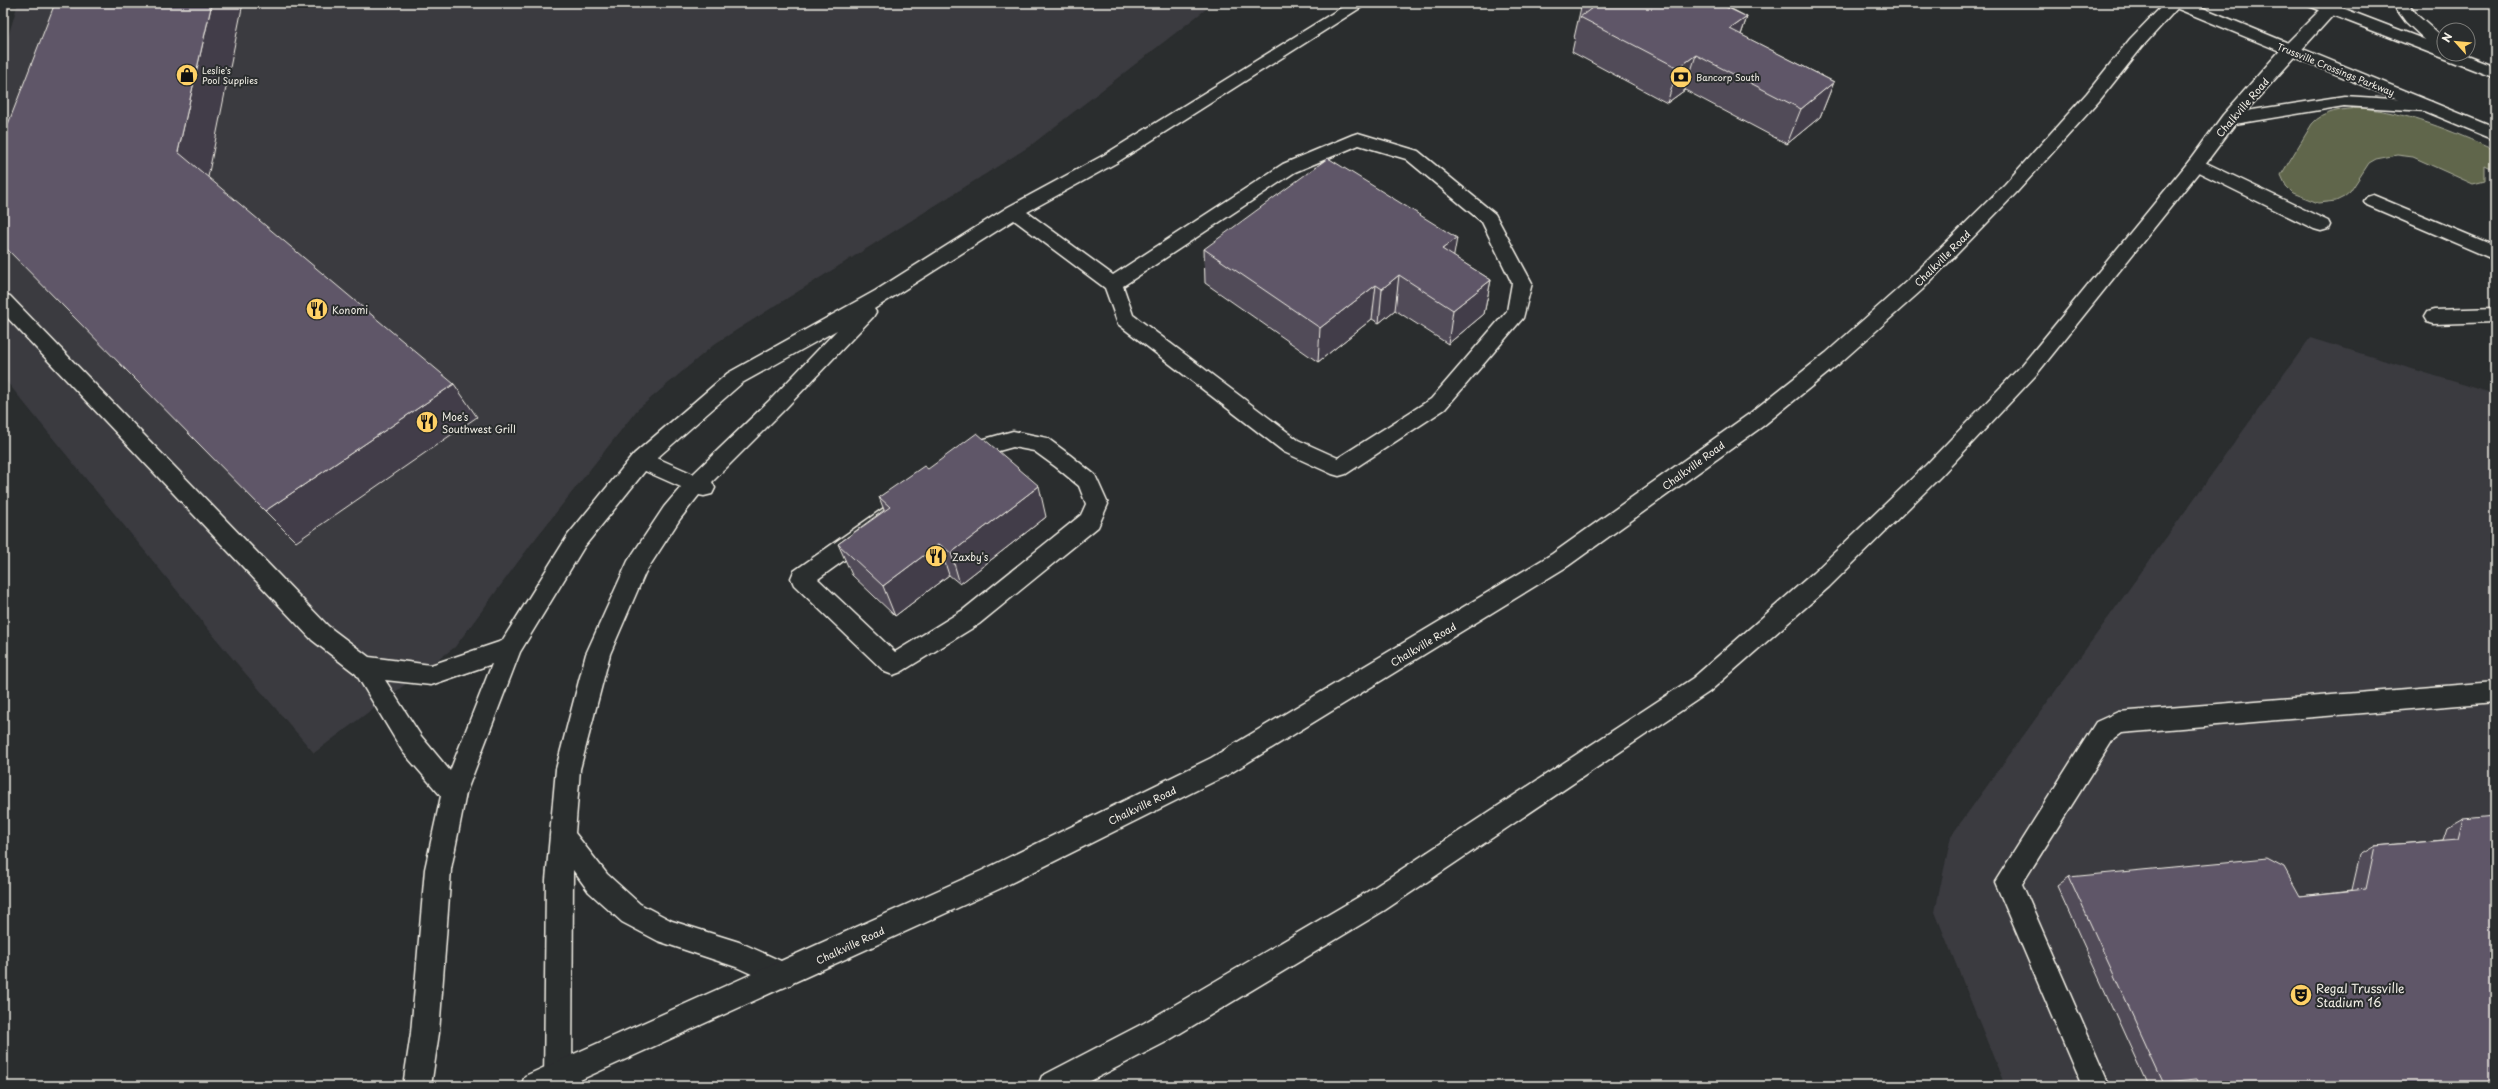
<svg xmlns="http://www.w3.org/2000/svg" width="2498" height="1089" font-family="'Playpen Sans',sans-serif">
<rect width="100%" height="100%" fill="#2a2d2e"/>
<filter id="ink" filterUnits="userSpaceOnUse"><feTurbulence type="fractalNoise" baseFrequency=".025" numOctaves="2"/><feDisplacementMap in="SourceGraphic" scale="8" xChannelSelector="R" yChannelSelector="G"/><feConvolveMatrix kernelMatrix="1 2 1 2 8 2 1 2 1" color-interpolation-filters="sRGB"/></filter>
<g filter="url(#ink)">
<path fill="#3a3a3f" d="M 18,3 L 1214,3 L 1030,146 L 716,343 L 637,410 L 532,543 L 455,647 L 314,753 L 227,652 L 3,377 L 3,54 Z
M 2310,338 L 2495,394 L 2495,1086 L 2005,1086 L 1935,912 L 1951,836 Z"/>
<path fill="#60664c" stroke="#aaac9a" d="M 2360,108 C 2408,112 2451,131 2495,150 L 2495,170 L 2485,165 L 2485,181 L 2473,184 L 2413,157 L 2397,155 L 2376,159 L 2369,163 L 2350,192 L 2344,197 L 2336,201 L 2318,203 L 2293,193 L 2286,186 L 2281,175 L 2312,124 C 2323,111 2343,109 2360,108 Z"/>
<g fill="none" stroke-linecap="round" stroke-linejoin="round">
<g stroke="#f4f1e8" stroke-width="3">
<path id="minor" d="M 1349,3 L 1368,3 L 1116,163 L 1027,212 L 1113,275 L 1283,164 L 1352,135 L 1358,133 L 1418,151 L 1495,214 L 1532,283 L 1523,318 L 1445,409 L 1346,474 L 1339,476 L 1332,474 L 1284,452 L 1118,324 L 1105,288 L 1014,220 L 874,309 L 876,312 L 873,317 L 786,408 L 712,482 L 715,488 L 712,494 L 704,496 L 699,495 L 680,519 L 645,573 L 610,654 L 580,769 L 575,833 L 607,874 L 640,904 L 672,921 L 739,942 L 792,966 L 796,975 L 792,984 L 783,988 L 736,967 L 658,941 L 622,922 L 589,892 L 573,870 L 572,1086 L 544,1086 L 546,880 L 556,769 L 586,654 L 628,561 L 664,507 L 681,487 L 645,471 L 584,547 L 520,652 L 466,793 L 451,869 L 439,1033 L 431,1086 L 403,1086 L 411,1033 L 425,869 L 441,796 L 403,752 L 356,674 L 312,640 L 3,313 L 3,294 L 10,296 L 328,626 L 369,657 L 431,665 L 502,641 L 568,535 L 634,454 L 728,373 L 875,291 L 1008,207 L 1104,155 ZM 1359,145 L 1406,159 L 1482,222 L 1512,283 L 1507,311 L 1431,399 L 1338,458 L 1298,440 L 1133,315 L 1123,286 L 1295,172 ZM 837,330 L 772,398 L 693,474 L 657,458 L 742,383 ZM 492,664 L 450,771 L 421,736 L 385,680 L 431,685 Z
M 2169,3 L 2191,3 L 2495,128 L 2495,140 L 2171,6 Z
M 2307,3 L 2329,3 L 2444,47 L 2444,54 L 2461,54 L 2495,67 L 2495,78 L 2309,6 Z
M 2196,158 L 2328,221 L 2330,225 L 2328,229 L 2321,231 L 2314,229 L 2190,168 L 2187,164 L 2190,160 Z
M 2373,195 L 2495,246 L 2495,260 L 2367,205 L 2364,201 L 2367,197 Z
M 2495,308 L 2495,322 L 2434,324 L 2427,322 L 2424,317 L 2427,312 L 2434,310 Z
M 1013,431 L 1047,438 L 1070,455 L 1095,475 L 1108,504 L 1098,527 L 979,624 L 901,672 L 893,675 L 885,672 L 794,585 L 791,578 L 794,571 L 981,440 ZM 1013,447 L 1034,451 L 1056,467 L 1079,486 L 1086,504 L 1081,515 L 963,610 L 895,652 L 818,579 L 995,452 Z
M 2495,682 L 2495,702 L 2121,733 L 2114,738 L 2022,884 L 2110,1086 L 2082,1086 L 1995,882 L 2096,722 L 2118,712 Z"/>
</g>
<g stroke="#f4f1e8" stroke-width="3">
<path id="major" d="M 2165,3 L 2182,3 L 2142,47 L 2099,101 L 2017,192 L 1922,290 L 1840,363 L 1763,426 L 1568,566 L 1229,774 L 999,889 L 567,1086 L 521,1086 L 525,1076 L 981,871 L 1211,758 L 1552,554 L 1749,414 L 1826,353 L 1908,280 L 2005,184 L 2087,93 L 2130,39 Z
M 2327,3 L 2344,3 L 2246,111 L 2344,96 L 2426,101 L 2432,102 L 2435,106 L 2432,110 L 2426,111 L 2344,106 L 2235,124 L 2202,168 L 2036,375 L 1940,477 L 1829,587 L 1709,692 L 1385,910 L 1164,1043 L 1081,1086 L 1038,1086 L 1042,1076 L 1144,1023 L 1367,892 L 1693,678 L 1813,573 L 1926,465 L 2022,365 L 2190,160 L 2223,115 L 2284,46 Z
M 2392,3 L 2408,3 L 2418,16 L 2444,39 L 2444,53 L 2438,52 L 2406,22 Z"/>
</g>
<use href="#minor" fill="#2a2d2e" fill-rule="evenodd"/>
<use href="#major" fill="#2a2d2e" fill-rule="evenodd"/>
</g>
<path fill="#514b59" stroke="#f4f1e8" d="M 1582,3 L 1728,7 L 1747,17 L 1741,35 L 1834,82 L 1820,117 L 1787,144 L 1685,90 L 1667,103 L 1572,52 L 1575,38 L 1574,38 Z
M 1204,249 L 1454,257 L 1491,280 L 1484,314 L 1448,344 L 1395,310 L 1379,323 L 1372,319 L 1318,362 L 1205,283 Z
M 928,469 L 1046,517 L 960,584 L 949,575 L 895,616 L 852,575 L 838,544 L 884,510 L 879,497 Z
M 2463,819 L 2495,1086 L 2183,1086 L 2182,1085 L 2172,1086 L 2148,1086 L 2057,886 L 2069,877 L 2300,896 L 2352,890 L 2360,855 L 2375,846 L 2443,840 L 2447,828 Z"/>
<path fill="#423d49" stroke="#f4f1e8" d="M 212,3 L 243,3 L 206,187 L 178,152 Z
M 1747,17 L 1735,52 L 1730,29 Z
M 1696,55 L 1685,90 L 1667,103 L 1678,68 Z
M 1834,82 L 1820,117 L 1787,144 L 1801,109 Z
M 1457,238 L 1451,272 L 1442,249 Z
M 1399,275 L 1395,310 L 1379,323 L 1382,289 Z
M 1491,280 L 1484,314 L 1448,344 L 1453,310 Z
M 1376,285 L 1372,319 L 1318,362 L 1320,328 Z
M 454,384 L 477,417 L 296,542 L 265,511 Z
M 1039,486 L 1046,517 L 960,584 L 951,553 Z
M 939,544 L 949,575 L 895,616 L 883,586 Z"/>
<path fill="#5e5768" stroke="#f4f1e8" d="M 55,3 L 212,3 L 178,152 L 454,384 L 265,511 L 3,245 L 3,137 Z
M 1583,3 L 1724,3 L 1728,5 L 1726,7 L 1747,17 L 1730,29 L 1834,82 L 1801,109 L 1696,55 L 1678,68 L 1580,17 L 1592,8 Z
M 1328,158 L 1457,238 L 1442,249 L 1491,280 L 1453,310 L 1399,275 L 1382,289 L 1376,285 L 1320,328 L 1204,249 Z
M 977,433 L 1039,486 L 951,553 L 939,544 L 883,586 L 838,544 L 890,507 L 879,497 L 924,466 L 928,469 Z
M 2495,816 L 2495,1086 L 2200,1086 L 2197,1079 L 2163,1082 L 2069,877 L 2267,858 L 2284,867 L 2300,896 L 2366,889 L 2375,846 L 2458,839 L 2463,819 Z"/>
</g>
<defs>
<g id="shop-disc" transform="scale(1.15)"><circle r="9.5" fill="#ffd166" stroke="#2a2d2e"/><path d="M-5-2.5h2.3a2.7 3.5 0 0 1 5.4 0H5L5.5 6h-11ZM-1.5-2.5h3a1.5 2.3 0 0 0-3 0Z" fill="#111"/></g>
<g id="bank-disc" transform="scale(1.15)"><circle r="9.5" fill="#ffd166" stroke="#2a2d2e"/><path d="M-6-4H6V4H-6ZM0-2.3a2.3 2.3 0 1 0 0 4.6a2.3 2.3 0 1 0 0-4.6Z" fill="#111"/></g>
<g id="restaurant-disc" transform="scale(1.15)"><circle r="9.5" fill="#ffd166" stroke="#2a2d2e"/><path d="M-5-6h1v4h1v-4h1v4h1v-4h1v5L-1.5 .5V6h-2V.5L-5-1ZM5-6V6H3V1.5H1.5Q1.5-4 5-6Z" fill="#111"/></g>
<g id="theatre-disc" transform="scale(1.15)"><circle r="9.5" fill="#ffd166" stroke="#2a2d2e"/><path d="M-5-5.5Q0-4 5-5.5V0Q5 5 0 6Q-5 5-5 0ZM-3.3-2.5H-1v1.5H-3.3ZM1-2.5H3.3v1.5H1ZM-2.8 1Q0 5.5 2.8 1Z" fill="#111"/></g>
</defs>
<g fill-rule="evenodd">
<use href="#shop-disc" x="187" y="75"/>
<use href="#bank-disc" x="1681" y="77"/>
<use href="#restaurant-disc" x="317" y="309"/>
<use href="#restaurant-disc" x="427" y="422"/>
<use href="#restaurant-disc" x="936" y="556"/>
<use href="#theatre-disc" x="2301" y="995"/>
</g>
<g text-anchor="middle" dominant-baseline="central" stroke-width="4" stroke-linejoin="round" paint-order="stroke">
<g font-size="9" fill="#f4f1e8" stroke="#2a2d2e">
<text transform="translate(2336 69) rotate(22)">Trussville Crossings Parkway</text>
</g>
<g font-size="9" fill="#f4f1e8" stroke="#2a2d2e" text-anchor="start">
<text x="202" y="70">Leslie's<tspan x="202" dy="10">Pool Supplies</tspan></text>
<text x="1696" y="77">Bancorp South</text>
</g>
<g font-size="10" fill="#f4f1e8" stroke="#2a2d2e">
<text transform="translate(2242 107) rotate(-49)">Chalkville Road</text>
<text transform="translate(1942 258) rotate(-45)">Chalkville Road</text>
<text transform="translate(1693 465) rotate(-36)">Chalkville Road</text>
<text transform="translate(1423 644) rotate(-31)">Chalkville Road</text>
<text transform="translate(1142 805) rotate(-26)">Chalkville Road</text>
<text transform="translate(850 945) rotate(-25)">Chalkville Road</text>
</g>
<g font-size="10" fill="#f4f1e8" stroke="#2a2d2e" text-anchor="start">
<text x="332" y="309">Konomi</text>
<text x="442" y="416">Moe's<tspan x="442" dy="12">Southwest Grill</tspan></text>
<text x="952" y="556">Zaxby's</text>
</g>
<g font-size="12" fill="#f4f1e8" stroke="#2a2d2e" text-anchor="start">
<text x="2316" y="988">Regal Trussville<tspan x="2316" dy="14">Stadium 16</tspan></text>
</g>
</g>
<rect width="2498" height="1089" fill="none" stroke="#2a2d2e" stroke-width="16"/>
<rect x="8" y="8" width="2482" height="1073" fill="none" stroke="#f4f1e8" stroke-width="1.5" filter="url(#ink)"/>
<g transform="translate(2456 42) rotate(297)"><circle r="19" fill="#2a2d2e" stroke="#7b7b78"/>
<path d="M0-3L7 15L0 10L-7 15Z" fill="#ffd166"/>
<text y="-6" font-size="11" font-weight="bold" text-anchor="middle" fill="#f4f1e8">N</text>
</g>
</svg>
